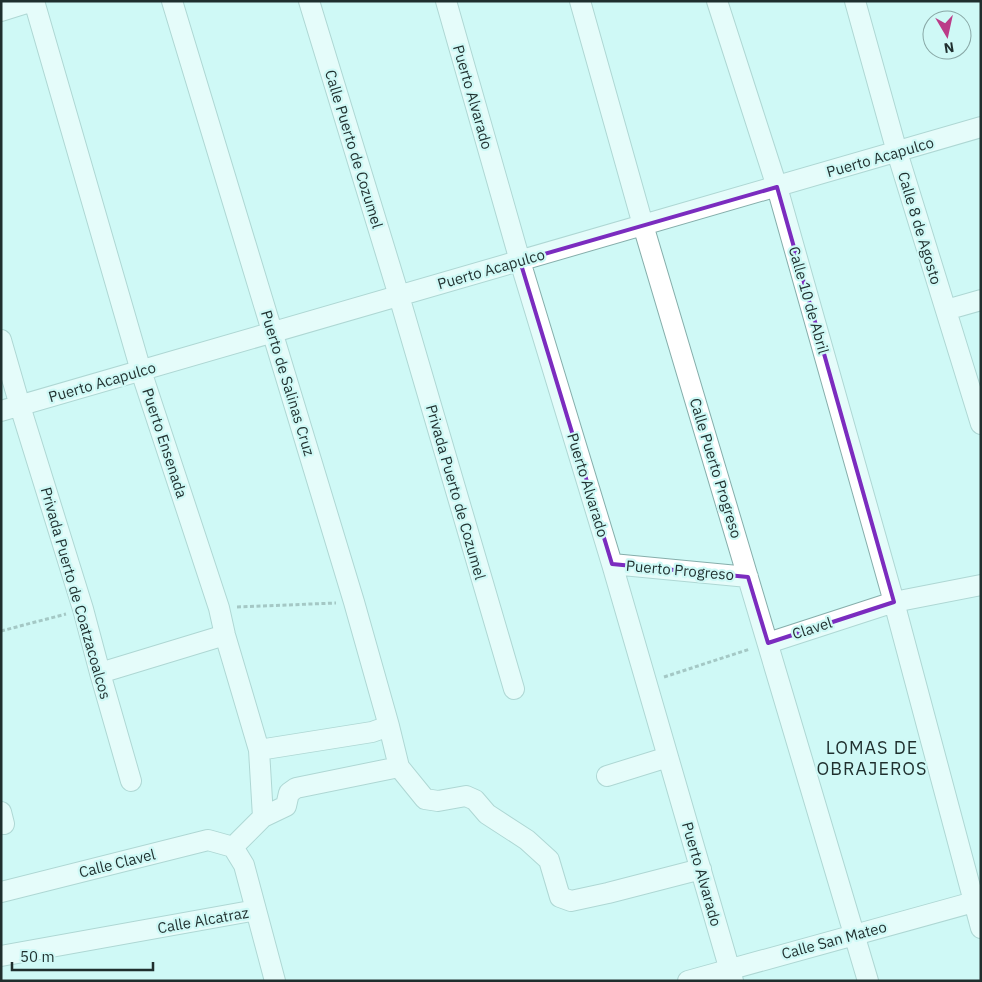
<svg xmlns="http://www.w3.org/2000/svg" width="982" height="982" font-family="'IBM Plex Sans',sans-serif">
<rect width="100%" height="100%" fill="#cff9f6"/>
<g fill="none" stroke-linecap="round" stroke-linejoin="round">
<g stroke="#86aeab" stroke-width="22">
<path id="street" d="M 34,1 L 141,371 L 219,608 L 225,635 L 259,750 L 263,817 L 233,847
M 172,1 L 354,602 L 389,726 L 399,767 L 425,799 L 438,801 L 466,796 L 475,800 L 487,814 L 527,840 L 549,860 L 560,897 L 571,901 L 608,893 L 701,869
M 309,1 L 399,296 L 514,689
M 446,1 L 520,261 L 612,564 L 733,981
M 580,1 L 643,225 L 868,981
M 717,1 L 777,187 L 894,602 L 981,928
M 855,1 L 897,152 L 981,424
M 1,11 L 33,1
M 946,310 L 981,300
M 1,340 L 20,406 L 83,609 L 100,673 L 131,781
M 1,411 L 981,127
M 612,564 L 748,577
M 768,643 L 894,602 L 981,585
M 100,673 L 225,635
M 259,750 L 372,732 L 389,726
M 607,776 L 668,757
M 1,812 L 4,824
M 263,817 L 286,806 L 289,793 L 296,788 L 399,767
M 233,847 L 244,865 L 275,981
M 1,892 L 208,840 L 233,847
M 1,956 L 256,910
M 688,981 L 981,900"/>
</g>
<path stroke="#708c8a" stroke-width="3" stroke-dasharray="4 2.5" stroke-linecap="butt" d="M 237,607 L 336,603
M 1,631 L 66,614
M 664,677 L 750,649"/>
<use href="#street" stroke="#fff" stroke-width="20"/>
</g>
<path d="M0 0H982V982H0ZM 777,187 L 894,602 L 768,643 L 748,577 L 612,564 L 520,261 Z" fill="#cff9f6" fill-opacity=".55" fill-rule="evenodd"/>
<path fill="none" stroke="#7b2cbf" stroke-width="4" stroke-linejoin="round" d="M 777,187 L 894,602 L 768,643 L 748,577 L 612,564 L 520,261 Z"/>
<g text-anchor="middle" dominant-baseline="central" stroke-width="4.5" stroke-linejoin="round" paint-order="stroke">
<g font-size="15" fill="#1f2f2e" stroke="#cff9f6">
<text transform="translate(473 97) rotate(74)">Puerto Alvarado</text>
<text transform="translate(354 149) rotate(73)">Calle Puerto de Cozumel</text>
<text transform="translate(880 157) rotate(-16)">Puerto Acapulco</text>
<text transform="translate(920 228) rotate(73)">Calle 8 de Agosto</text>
<text transform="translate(491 269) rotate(-16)">Puerto Acapulco</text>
<text transform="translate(809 300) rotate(74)">Calle 10 de Abril</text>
<text transform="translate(102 382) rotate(-16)">Puerto Acapulco</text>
<text transform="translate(288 383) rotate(73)">Puerto de Salinas Cruz</text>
<text transform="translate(165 443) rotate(72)">Puerto Ensenada</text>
<text transform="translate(716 468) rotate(73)">Calle Puerto Progreso</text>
<text transform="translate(588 485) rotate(73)">Puerto Alvarado</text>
<text transform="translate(456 492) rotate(74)">Privada Puerto de Cozumel</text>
<text transform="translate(680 570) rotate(5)">Puerto Progreso</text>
<text transform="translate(76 593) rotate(74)">Privada Puerto de Coatzacoalcos</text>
<text transform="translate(812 628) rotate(-18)">Clavel</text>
<text transform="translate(117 863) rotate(-14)">Calle Clavel</text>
<text transform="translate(702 874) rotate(74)">Puerto Alvarado</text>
<text transform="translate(203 920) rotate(-10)">Calle Alcatraz</text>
<text transform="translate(834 940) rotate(-15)">Calle San Mateo</text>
</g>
<g font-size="18" letter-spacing="1" fill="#1f2f2e" stroke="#cff9f6">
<text x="872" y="747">LOMAS DE<tspan x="872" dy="21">OBRAJEROS</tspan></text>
</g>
</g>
<rect width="982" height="982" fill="none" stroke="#1f2f2e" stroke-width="5"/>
<g transform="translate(947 35) rotate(171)"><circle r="24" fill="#cff9f6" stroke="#89a8a6"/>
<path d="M0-4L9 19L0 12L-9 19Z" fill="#bb3c88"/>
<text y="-8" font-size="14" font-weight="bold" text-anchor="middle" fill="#1f2f2e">N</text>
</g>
<path d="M12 962v8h141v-8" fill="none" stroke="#1f2f2e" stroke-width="2.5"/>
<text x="20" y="962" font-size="15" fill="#1f2f2e" stroke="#cff9f6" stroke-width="4" paint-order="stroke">50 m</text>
</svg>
